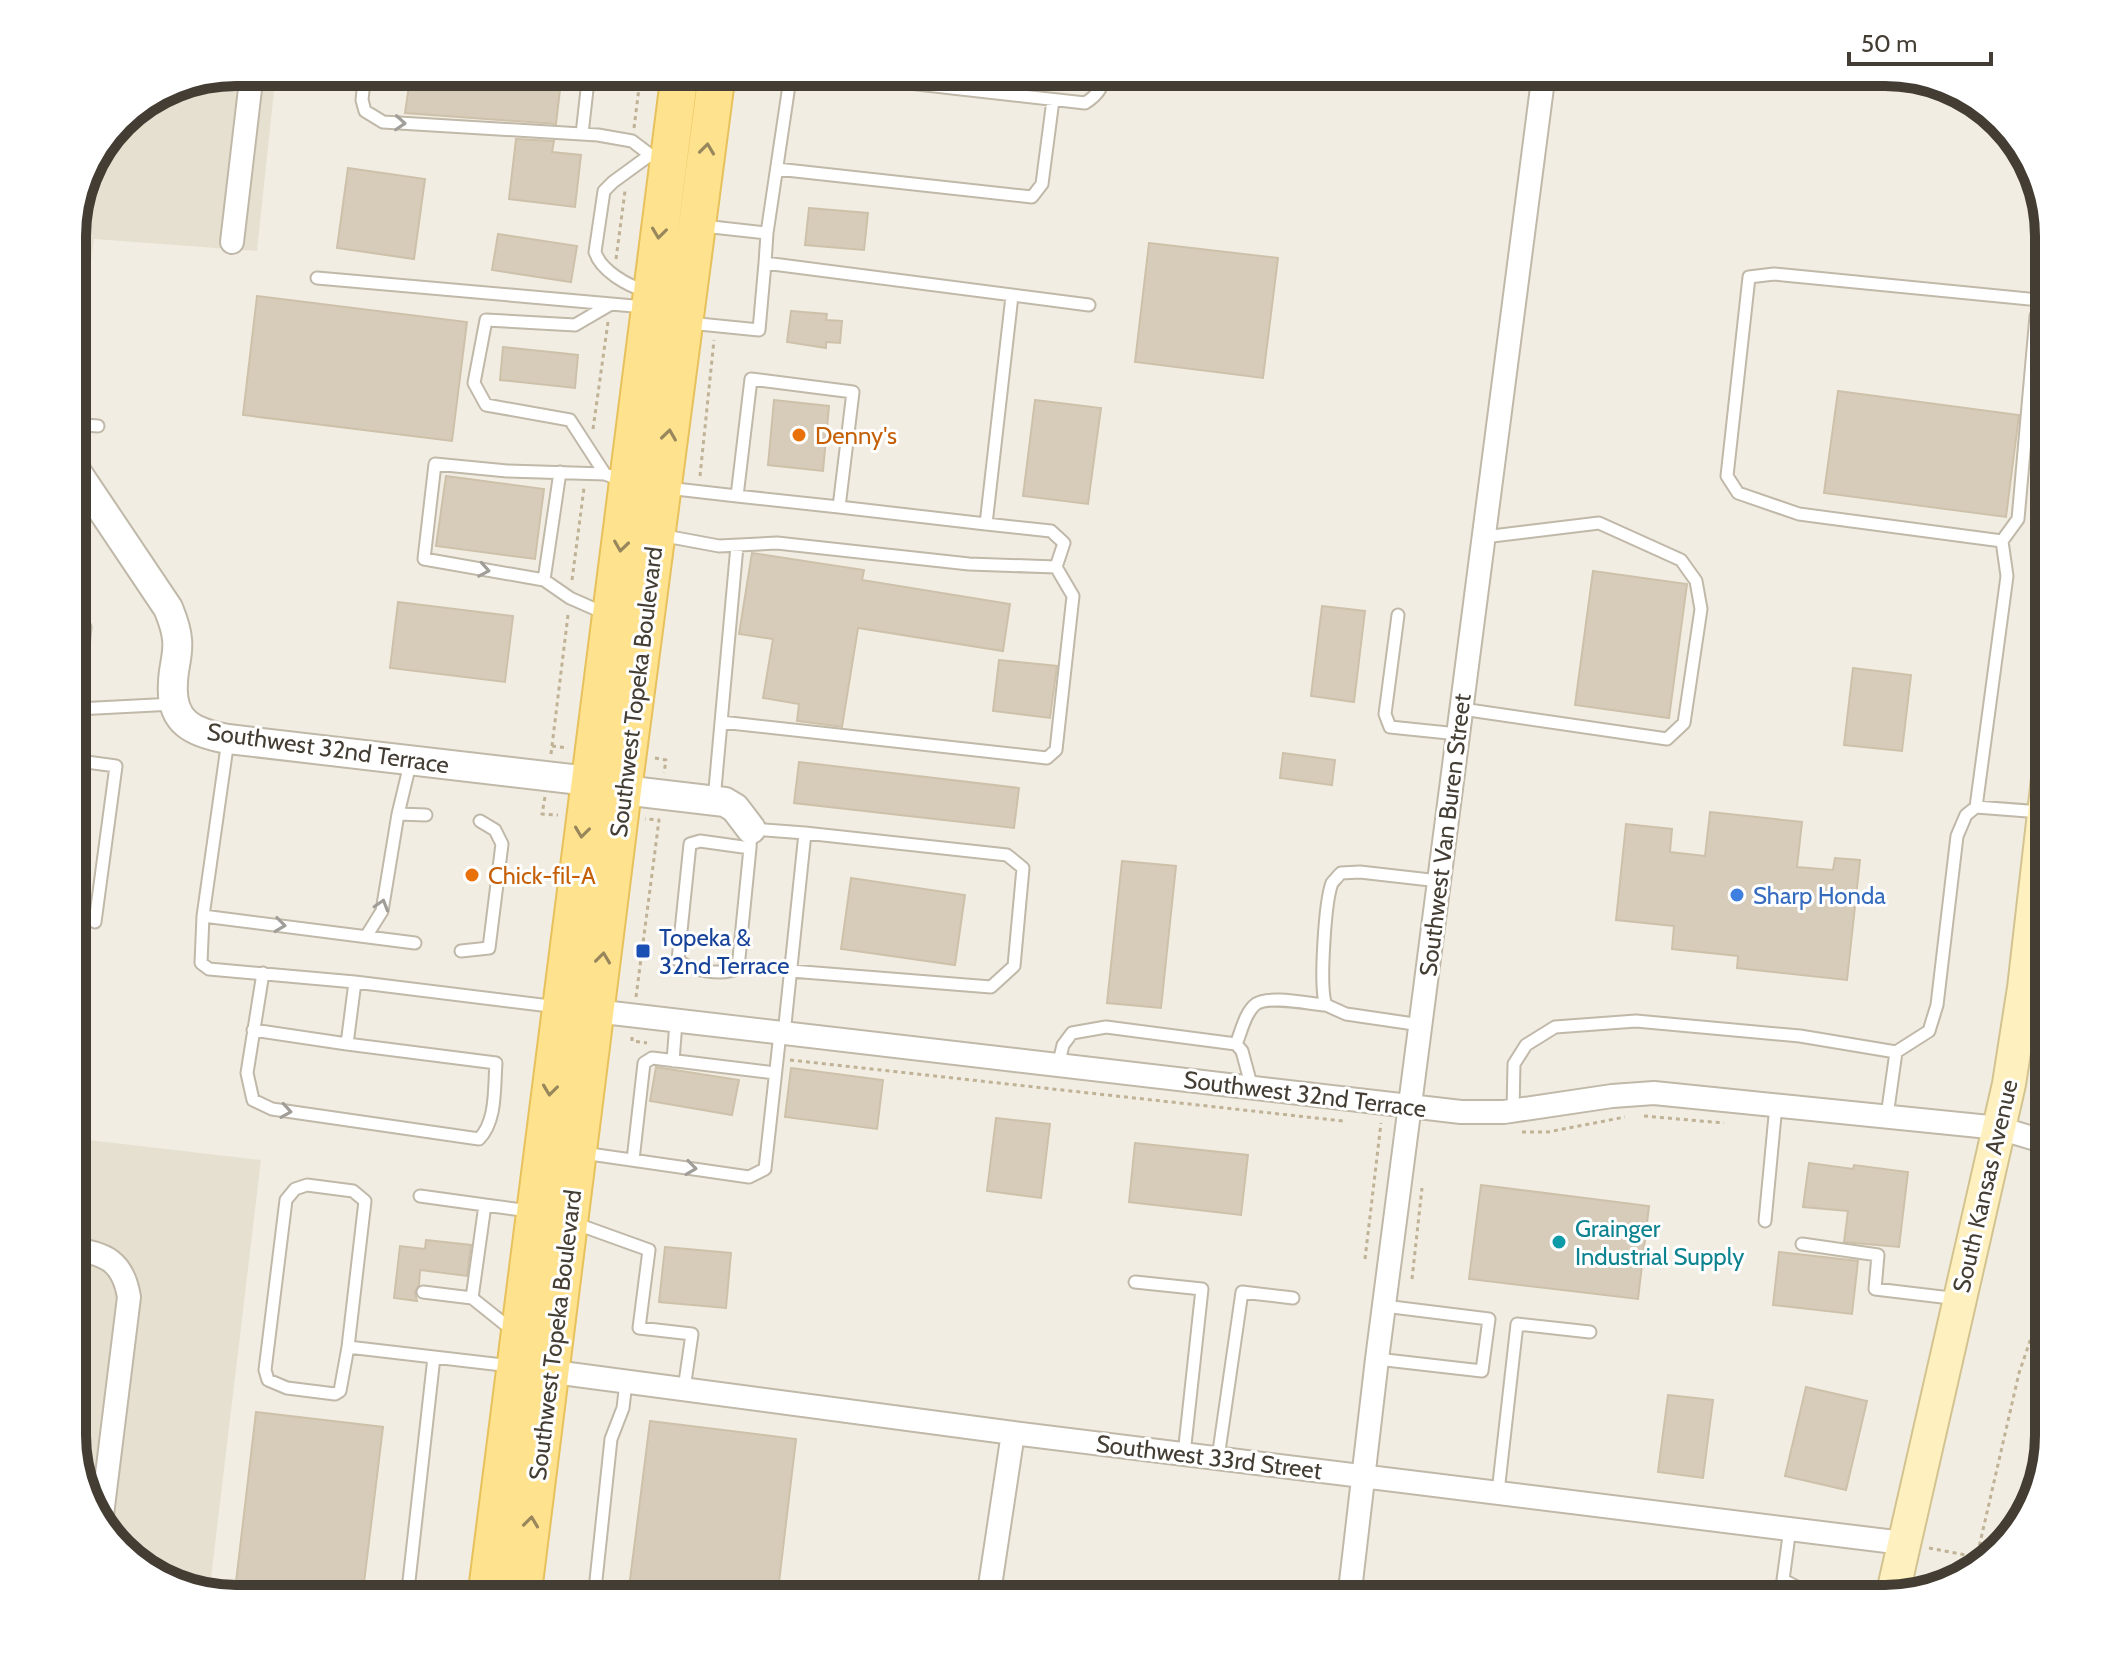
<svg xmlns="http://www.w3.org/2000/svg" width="2121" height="1671" font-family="Cabin,sans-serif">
<rect width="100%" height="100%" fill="#f2ede2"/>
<path fill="#e6e0d0" d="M 236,72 L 276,72 L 257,251 L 94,239 L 72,406 L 72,225 L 89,164 L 127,113 L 174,84 Z
M 72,1138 L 261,1160 L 209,1595 L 183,1590 L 128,1559 L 89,1507 L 72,1445 Z"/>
<path fill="#d7ccba" stroke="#cec1aa" stroke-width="2" d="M 411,72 L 492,72 L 561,81 L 556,124 L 405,113 Z
M 516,139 L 554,141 L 552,152 L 581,155 L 575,207 L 509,199 Z
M 348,168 L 425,179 L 414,259 L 337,248 Z
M 809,208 L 868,213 L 864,250 L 805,245 Z
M 498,234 L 577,246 L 571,282 L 492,270 Z
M 1149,243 L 1278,258 L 1263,378 L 1135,362 Z
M 257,296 L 467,322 L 452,441 L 243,415 Z
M 791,311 L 827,314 L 826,320 L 842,321 L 840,343 L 826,342 L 826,348 L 787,342 Z
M 503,347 L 578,355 L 575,388 L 500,380 Z
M 1838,391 L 2019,415 L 2006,517 L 1824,493 Z
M 774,400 L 829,406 L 823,471 L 768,465 Z
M 1035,400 L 1101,408 L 1088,504 L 1023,496 Z
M 446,476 L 544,489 L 535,559 L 436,546 Z
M 752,553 L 864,570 L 862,580 L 1010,604 L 1003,651 L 858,628 L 842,727 L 797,721 L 799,704 L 763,698 L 773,639 L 739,634 Z
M 1593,571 L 1687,584 L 1669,718 L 1575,705 Z
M 398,602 L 513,616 L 505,682 L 390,668 Z
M 1322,606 L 1365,611 L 1354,702 L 1311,696 Z
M 999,660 L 1057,666 L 1050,718 L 993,711 Z
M 1853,668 L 1911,675 L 1902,751 L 1844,745 Z
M 1283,753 L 1335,760 L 1332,785 L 1280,778 Z
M 799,762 L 1019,788 L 1014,828 L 794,803 Z
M 1710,812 L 1802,822 L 1797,867 L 1833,870 L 1835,858 L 1860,860 L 1847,980 L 1737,968 L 1738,956 L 1672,949 L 1674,926 L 1616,920 L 1626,824 L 1672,829 L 1670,852 L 1705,856 Z
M 1122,861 L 1176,866 L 1161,1008 L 1107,1003 Z
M 851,878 L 965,895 L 955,965 L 841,949 Z
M 656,1067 L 739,1080 L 732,1115 L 650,1101 Z
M 791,1068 L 883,1080 L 877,1129 L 785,1117 Z
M 996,1118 L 1050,1124 L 1041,1198 L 987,1191 Z
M 1135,1143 L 1248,1155 L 1241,1215 L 1129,1202 Z
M 1809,1163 L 1853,1169 L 1854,1165 L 1908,1172 L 1899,1247 L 1844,1242 L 1848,1211 L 1803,1207 Z
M 1481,1185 L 1649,1206 L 1638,1299 L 1469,1279 Z
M 426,1240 L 471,1245 L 467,1276 L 420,1270 L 419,1285 L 415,1292 L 417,1301 L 394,1298 L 400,1246 L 425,1249 Z
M 665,1247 L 731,1253 L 726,1308 L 659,1302 Z
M 1779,1252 L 1858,1261 L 1852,1314 L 1773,1305 Z
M 1806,1387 L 1867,1401 L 1846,1490 L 1785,1476 Z
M 1668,1395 L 1713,1400 L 1703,1478 L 1658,1472 Z
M 256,1412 L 383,1427 L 362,1599 L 234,1599 Z
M 650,1421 L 796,1439 L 777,1599 L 718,1599 L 629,1588 Z"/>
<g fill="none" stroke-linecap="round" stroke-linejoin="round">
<g stroke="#c0b8a8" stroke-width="15">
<path id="service" d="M 365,72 L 362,100 L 365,111 L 383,122 L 598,135 L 632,141 L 661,163
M 814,72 L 952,88 L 954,72
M 952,88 L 1085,103 C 1098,95 1103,87 1105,72
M 582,134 L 589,72
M 777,169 L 1032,197 L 1042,184 L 1053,100
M 703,226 L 767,233 L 791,72
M 2047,226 L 2040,283 L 2049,298
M 765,263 L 767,233
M 317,278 L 645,307
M 646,291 C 628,286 601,271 595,252 L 604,191 L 613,182 L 650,155
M 2049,303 L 2036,316 L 2018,519 L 2002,541 L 1799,514 L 1738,493 L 1727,476 L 1749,277 L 1774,274 L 2049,301
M 689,323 L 759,330 L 765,263 L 1089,305
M 72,424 L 98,426
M 605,474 L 570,420 L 486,405 L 474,383 L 486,320 L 575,325 L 611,304
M 667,488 L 737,496 L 751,379 L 853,392 L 839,507 L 986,524 L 1012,296
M 737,496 L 839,507
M 660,535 L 719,546 L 777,543 L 969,564 L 1056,567 L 1064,543 L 1051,531 L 986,524
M 544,580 L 560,472
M 604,613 L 570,598 L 544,580 L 424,559 L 435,464 L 507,471 L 605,474 L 621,480
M 1398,615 L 1385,714 L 1390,727 L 1458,734
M 72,625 L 85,627 L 77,709
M 1462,709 L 1667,739 L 1684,723 L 1701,609 L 1696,581 L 1681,560 L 1599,523 L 1484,537
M 721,722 L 1047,758 L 1056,750 L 1073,596 L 1056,567
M 228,740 L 203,916 L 201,963 L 209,969 L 355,982 L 558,1007
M 72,742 L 77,709 L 174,704
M 72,760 L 116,766 L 95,922
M 714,800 L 737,546
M 1976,807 L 2007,576 L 2002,541
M 398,814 L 426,815
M 750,848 L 738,968 C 724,976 690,971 678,960 L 690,844 L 700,841 L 750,848 L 751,829 L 805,833
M 203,916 L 415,943
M 367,935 L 382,911 L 398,814 L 411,760
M 461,951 L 489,948 L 502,844 L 495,830 L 480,821
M 263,973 L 247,1073 L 253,1100 L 272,1109 L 479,1139 C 497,1121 494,1087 496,1063 L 347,1044 L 355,982
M 1421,1025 L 1346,1014 L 1326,1005 C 1319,989 1325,901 1332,883 C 1333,882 1339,875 1341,873 L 1360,872 L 1439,881
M 253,1030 L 347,1044
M 784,1034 L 805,833 L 1007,855 L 1023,868 L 1014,966 L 991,987 L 791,971
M 1236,1044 C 1241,1033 1245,1012 1256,1004 C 1269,995 1310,1004 1326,1005
M 673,1061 L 676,1022
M 1058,1066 L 1063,1045 L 1072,1033 L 1106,1027 L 1236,1044 L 1242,1051 L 1252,1088
M 1513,1111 L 1514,1064 L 1526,1045 L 1555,1027 L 1636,1021 L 1800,1036 L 1896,1052
M 1887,1116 L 1896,1052 L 1929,1031 L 1937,1005 L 1957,836 L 1966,815 L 1976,807 L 2042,812
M 583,1153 L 749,1177 L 765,1169 L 780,1033
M 633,1160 L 644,1063 L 652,1058 L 775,1073
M 420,1196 L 485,1205
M 1765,1221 L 1776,1105
M 574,1223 L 649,1250 L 639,1328 L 692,1334 L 684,1389
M 1802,1244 L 1878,1255 L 1875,1289 L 1959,1299
M 1135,1282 L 1202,1289 L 1184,1454
M 423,1292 L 472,1298
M 512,1330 L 472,1298 L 485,1205 L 529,1211
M 348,1347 L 340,1391 L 335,1394 L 287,1388 L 268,1380 L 265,1370 L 286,1200 L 295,1189 L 307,1185 L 353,1191 L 365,1201 L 348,1347 L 511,1366
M 1377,1359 L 1482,1371 L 1489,1319 L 1384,1306
M 1218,1458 L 1242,1292 L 1293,1298
M 1498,1492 L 1517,1324 L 1590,1332
M 1790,1528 L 1783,1580 L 1820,1599
M 407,1599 L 434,1357
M 594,1599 L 611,1439 L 623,1408 L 626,1382"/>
</g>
<g stroke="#c0b8a8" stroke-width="26">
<path id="minor" d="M 232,242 L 252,72
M 586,1010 L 1461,1112 L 1504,1112 L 1612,1096 L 1654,1093 L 1999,1128 L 2049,1143
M 72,1249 C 105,1253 123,1261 129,1297 L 101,1523
M 539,1370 L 1013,1433 L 1903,1543
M 988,1599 L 1013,1433
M 1349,1599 L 1377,1359 L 1544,72"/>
</g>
<g stroke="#c0b8a8" stroke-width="32">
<path id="tertiary" d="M 72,465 L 168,608 C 172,618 176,627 177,639 C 179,654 173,668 173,683 C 170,723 194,733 228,739 L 589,781 L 623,790 L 725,802 L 735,808 L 751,829"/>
</g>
<g stroke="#d3c390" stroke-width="36">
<path id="secondary" d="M 1892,1597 L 2009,1084 L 2024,988 L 2049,770"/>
</g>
<g stroke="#e6c15c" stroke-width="40">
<path id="primary" d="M 486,1599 L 680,72
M 522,1599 L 623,790 L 717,72"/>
</g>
<path stroke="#bfb296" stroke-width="3" stroke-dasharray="4 4" stroke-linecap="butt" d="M 752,87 L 753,72
M 634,128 L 641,72
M 616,259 L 625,191
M 593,429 L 608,322
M 700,476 L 714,340
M 572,580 L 584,488
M 552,746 L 568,748
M 551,754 L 568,615
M 655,758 L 666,760 L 664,773
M 545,797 L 542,814 L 558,815
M 636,997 L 659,820 L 645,819
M 632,1037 L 632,1041 L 647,1043
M 790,1060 L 1343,1121
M 1644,1116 L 1724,1123
M 1522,1132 L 1548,1132 L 1625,1117
M 1365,1259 L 1381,1123
M 1412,1279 L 1422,1188
M 1929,1548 L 1976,1557
M 1974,1569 L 2019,1373 L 2049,1286"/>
<use href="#service" stroke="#fff" stroke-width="11"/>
<use href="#minor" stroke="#fff" stroke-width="22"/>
<use href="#tertiary" stroke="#fff" stroke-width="28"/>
<use href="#secondary" stroke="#fff1bf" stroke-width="32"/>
<use href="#primary" stroke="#ffe28e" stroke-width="36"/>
</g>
<defs><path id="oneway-chevron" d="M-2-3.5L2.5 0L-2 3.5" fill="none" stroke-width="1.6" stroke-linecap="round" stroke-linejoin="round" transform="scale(2)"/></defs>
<g stroke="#a19e99">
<use href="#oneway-chevron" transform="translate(400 123) rotate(4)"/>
<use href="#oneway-chevron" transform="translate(484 570) rotate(10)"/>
<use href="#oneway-chevron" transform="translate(382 905) rotate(-73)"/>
<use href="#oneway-chevron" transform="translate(280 925) rotate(7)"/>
<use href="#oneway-chevron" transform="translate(286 1111) rotate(9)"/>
<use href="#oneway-chevron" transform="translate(691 1168) rotate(8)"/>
</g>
<g stroke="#98875c">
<use href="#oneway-chevron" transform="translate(707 149) rotate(-83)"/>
<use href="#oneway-chevron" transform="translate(659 233) rotate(97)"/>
<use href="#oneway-chevron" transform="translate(669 435) rotate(-82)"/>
<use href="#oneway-chevron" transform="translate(621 546) rotate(98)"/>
<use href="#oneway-chevron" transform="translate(582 832) rotate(97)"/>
<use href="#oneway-chevron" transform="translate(603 958) rotate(-83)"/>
<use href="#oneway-chevron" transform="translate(550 1090) rotate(97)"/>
<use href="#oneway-chevron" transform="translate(531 1522) rotate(-83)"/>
</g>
<g fill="#e8710a" stroke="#fff" stroke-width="3">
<circle cx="799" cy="435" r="8"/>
<circle cx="472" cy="875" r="8"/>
</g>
<circle fill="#3f7fe0" stroke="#fff" stroke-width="3" cx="1737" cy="895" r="8"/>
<rect fill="#1a4fb4" stroke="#fff" stroke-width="3" x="635" y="943" width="16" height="16" rx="4"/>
<circle fill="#0f9aa8" stroke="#fff" stroke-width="3" cx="1559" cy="1242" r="8"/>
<g text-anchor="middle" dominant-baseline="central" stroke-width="6" stroke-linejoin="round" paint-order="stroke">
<g font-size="24" fill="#c56008" stroke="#fff" text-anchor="start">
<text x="815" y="435">Denny's</text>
<text x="488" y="875">Chick-fil-A</text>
</g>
<g font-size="24" fill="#433d33" stroke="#fff">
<text transform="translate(636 692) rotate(-83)">Southwest Topeka Boulevard</text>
<text transform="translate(328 748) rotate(8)">Southwest 32nd Terrace</text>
<text transform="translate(1445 835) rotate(-83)">Southwest Van Buren Street</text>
<text transform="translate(1305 1094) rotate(7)">Southwest 32nd Terrace</text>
<text transform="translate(1985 1186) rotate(-77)">South Kansas Avenue</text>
<text transform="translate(555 1335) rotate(-83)">Southwest Topeka Boulevard</text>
<text transform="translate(1209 1457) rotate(7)">Southwest 33rd Street</text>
</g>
<g font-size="24" fill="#366cbe" stroke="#fff" text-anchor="start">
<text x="1753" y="895">Sharp Honda</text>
</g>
<g font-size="24" fill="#164399" stroke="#fff" text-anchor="start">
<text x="659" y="937">Topeka &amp;<tspan x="659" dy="28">32nd Terrace</tspan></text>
</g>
<g font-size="24" fill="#0d838f" stroke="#fff" text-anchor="start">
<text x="1575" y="1228">Grainger<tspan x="1575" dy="28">Industrial Supply</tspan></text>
</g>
</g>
<path d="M0 0H2121V1671H0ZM236 86H1885A150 150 0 0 1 2035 236V1435A150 150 0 0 1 1885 1585H236A150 150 0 0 1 86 1435V236A150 150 0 0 1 236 86Z" fill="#fff" fill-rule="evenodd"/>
<path fill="none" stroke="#433d33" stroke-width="10" d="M236 86H1885A150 150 0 0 1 2035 236V1435A150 150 0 0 1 1885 1585H236A150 150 0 0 1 86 1435V236A150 150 0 0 1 236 86Z"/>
<path d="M1849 52v12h142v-12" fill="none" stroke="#433d33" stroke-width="4"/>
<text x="1861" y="52" font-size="24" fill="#433d33" stroke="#ffffff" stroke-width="6" paint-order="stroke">50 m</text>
</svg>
